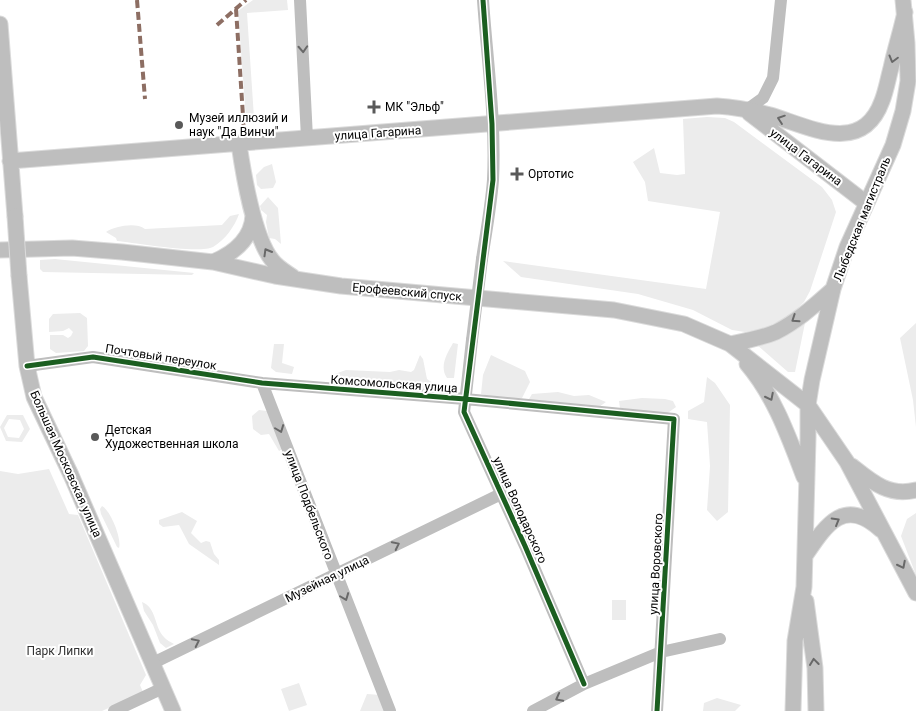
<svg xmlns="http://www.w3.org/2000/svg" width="916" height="711" font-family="Roboto,sans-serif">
<rect width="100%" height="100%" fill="#fff"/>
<path fill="#ececec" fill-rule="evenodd" d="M 253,0 L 287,0 L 288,10 L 247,13 L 254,118 L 246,118 L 238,11 Z
M 707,117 L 725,118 L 734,122 L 822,187 L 832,200 L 836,212 L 810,291 L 804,302 L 792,314 L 764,329 L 745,332 L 732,330 L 693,310 L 638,294 L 521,277 L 503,261 L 706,289 L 720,212 L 648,201 L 645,182 L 633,162 L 654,148 L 660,173 L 677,175 L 685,174 L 683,119 Z
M 272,164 L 276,182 L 273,188 L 261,189 L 257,185 L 256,175 L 264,167 Z
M 268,197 L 278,208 L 281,244 L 275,239 L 269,238 L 266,222 L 267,215 L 261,210 L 260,206 Z
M 239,214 C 235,226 225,240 213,247 C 199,254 136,243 117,241 L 116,238 L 106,232 C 115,226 136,222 145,229 L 222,225 L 230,216 Z
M 55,259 L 194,273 L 192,275 L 43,272 L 40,269 L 40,260 Z
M 80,313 L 87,318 L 88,346 L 84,351 L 56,353 L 50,349 L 50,335 L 63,335 L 68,338 L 71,336 L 73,332 L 69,328 L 63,331 L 49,332 L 49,319 L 53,314 Z
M 806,318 L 795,372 L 788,372 L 756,344 Z
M 916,323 L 916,427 L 913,400 L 900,338 Z
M 453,343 L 458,344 L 454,378 L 447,378 C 439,366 447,354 453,343 Z
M 274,344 L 284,344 L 282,363 L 294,367 L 292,374 L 276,372 L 271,368 Z
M 420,355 L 423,359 L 427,379 L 436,385 L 436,389 L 432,393 L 338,381 L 332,375 L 346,370 L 390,372 L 399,370 L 411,372 L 414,370 Z
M 491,355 L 525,371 L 530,382 L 522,398 L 507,400 L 481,394 L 483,375 Z
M 707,377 L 715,383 L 730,405 L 728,512 L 717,521 L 707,510 L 710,466 L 707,422 L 688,419 L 688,411 L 704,402 Z
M 558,392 L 574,396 L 589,395 L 606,402 L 596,409 L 529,402 L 529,399 L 532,394 Z
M 642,398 L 665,399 L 673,401 L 676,407 L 665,415 L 620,408 L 619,401 Z
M 259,410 L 267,411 L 284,448 L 279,451 L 269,434 L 261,435 L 253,429 L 252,416 Z
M 7,415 L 23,415 L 30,429 L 22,442 L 6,441 L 0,427 ZM 9,419 L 20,420 L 24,429 L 19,438 L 8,437 L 4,428 Z
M 49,469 L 69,514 L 78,515 L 146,675 L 140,685 L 143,692 L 102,711 L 0,711 L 0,471 L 18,474 Z
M 102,506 C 111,511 122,539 119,548 L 117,547 L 101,514 L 100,509 Z
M 182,512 L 197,521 L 191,533 L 201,543 L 206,541 L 210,542 L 214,554 L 219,560 L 219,565 L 189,544 L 179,525 L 163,527 L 159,524 L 159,520 Z
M 916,513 L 916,575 L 901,536 L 907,519 Z
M 612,600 L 626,600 L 626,620 L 612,620 Z
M 142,602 C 157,608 154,627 164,637 C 166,640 171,642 174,644 L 166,648 L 160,643 L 153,625 L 144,611 Z
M 299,683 L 307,705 L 289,711 L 281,689 Z
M 367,694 L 381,695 L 388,711 L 360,711 Z
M 717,698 L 741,705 L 735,711 L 703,711 L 704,703 Z"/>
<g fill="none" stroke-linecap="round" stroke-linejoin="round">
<g stroke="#dbdbdb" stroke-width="17">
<path id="major" d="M 0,24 L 15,216
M 749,113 L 866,203
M 239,144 C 243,172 254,238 272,260 C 277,267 286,272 293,277
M 10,161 L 717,106 C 733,107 755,111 770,115 C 810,127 862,156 882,101 C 886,91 888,79 891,68 C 895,49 901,31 905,12
M 0,250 L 72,248 L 122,252 L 213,262 L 275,276 L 341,286 L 614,310 L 684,324 L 730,344 L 808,405 L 847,462 L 916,593
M 213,262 C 234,253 252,239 253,215
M 19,276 L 27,366 L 34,397 L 71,475 L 173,711
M 730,344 C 746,341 762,338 776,332 C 798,321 816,304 833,289
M 747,364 C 775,397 789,438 804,477
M 852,466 C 872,482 889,497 916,490
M 805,556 C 826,525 844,496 881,530
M 806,601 L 815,668 L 816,711
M 793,711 L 795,641 L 804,587 L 808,438 L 808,405 L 812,380 L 833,289 L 847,247 L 893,145 L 903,111 L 908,81 L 907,43 L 903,0"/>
</g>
<path stroke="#bebebe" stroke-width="12" d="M 300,0 L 307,138
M 745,111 L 763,98 L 773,78 L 781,0
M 482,259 C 486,233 491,206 493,180 C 496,120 487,59 483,0
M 472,340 L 464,412 L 525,546 L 584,684
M 27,366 L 93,357 L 262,383 L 465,399 L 674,419 L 657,711
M 262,383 L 390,711
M 153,663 L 501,494
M 114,711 L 163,688
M 533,711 L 584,684 L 661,652 L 720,639"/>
<use href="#major" stroke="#bebebe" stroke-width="15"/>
<g stroke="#dbdbdb" stroke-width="17" stroke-linecap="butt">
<path id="major-bridge" d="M 15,216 L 19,276"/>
</g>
<path stroke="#bebebe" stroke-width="12" d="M 472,340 L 482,259"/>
<use href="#major-bridge" stroke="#bebebe" stroke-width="15"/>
<path stroke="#8d6e63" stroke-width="4" stroke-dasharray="8 4" stroke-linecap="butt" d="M 137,0 L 145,99
M 236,9 L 244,131
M 217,25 L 246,0"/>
<g stroke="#fff" stroke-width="8">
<path id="cycleway" d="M 483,0 L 492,124 L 493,180 L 464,412 L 525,546 L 584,684
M 27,366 L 93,357 L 262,383 L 465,399 L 674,419 L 657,711"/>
</g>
<use href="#cycleway" stroke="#1b5e20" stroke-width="5"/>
</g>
<defs><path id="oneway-chevron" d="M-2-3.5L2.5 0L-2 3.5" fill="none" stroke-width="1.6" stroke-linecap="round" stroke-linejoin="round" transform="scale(1.25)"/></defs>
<g stroke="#686868">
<use href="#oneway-chevron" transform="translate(303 49) rotate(87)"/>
<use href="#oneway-chevron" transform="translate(893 59) rotate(105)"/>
<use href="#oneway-chevron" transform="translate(781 119) rotate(-161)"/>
<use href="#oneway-chevron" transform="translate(267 252) rotate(-120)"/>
<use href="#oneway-chevron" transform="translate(795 319) rotate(146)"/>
<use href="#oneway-chevron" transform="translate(770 397) rotate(63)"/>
<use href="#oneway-chevron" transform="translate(280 429) rotate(69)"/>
<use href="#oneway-chevron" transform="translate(836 521) rotate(-30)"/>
<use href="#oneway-chevron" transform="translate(396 545) rotate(-26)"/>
<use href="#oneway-chevron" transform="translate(902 565) rotate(63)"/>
<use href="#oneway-chevron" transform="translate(345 597) rotate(69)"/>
<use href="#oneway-chevron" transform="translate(196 642) rotate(-26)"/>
<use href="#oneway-chevron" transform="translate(814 662) rotate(-97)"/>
<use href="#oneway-chevron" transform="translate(559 698) rotate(152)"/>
</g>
<g fill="#595959" stroke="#fff" stroke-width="2">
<path d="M371.5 99.5h5v5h5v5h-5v5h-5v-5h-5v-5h5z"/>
<circle cx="179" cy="125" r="5"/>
<path d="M514.5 166.5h5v5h5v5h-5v5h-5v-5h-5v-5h5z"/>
<circle cx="95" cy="437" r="5"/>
</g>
<g text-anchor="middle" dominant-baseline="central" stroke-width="4" stroke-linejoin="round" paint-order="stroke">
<g font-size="12" fill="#000" stroke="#fff" text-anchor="start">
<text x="385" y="107">МК "Эльф"</text>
<text x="189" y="118">Музей иллюзий и<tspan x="189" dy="14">наук "Да Винчи"</tspan></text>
<text x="528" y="174">Ортотис</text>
<text x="105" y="430">Детская<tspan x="105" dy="14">Художественная школа</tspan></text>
</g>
<g font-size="12" fill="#000" stroke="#fff">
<text transform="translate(378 133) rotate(-4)">улица Гагарина</text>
<text transform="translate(806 157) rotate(37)">улица Гагарина</text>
<text transform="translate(862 219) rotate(-68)">Лыбедская магистраль</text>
<text transform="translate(407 292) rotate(5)">Ерофеевский спуск</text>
<text transform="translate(161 357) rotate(9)">Почтовый переулок</text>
<text transform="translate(394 384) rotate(4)">Комсомольская улица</text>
<text transform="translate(66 464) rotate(66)">Большая Московская улица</text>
<text transform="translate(309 505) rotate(69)">улица Подбельского</text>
<text transform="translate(520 510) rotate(66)">улица Володарского</text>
<text transform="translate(656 564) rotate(-87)">улица Воровского</text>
<text transform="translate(327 579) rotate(-26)">Музейная улица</text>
</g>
<g font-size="12" fill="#333" stroke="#fff">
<text x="60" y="651">Парк Липки</text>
</g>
</g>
</svg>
